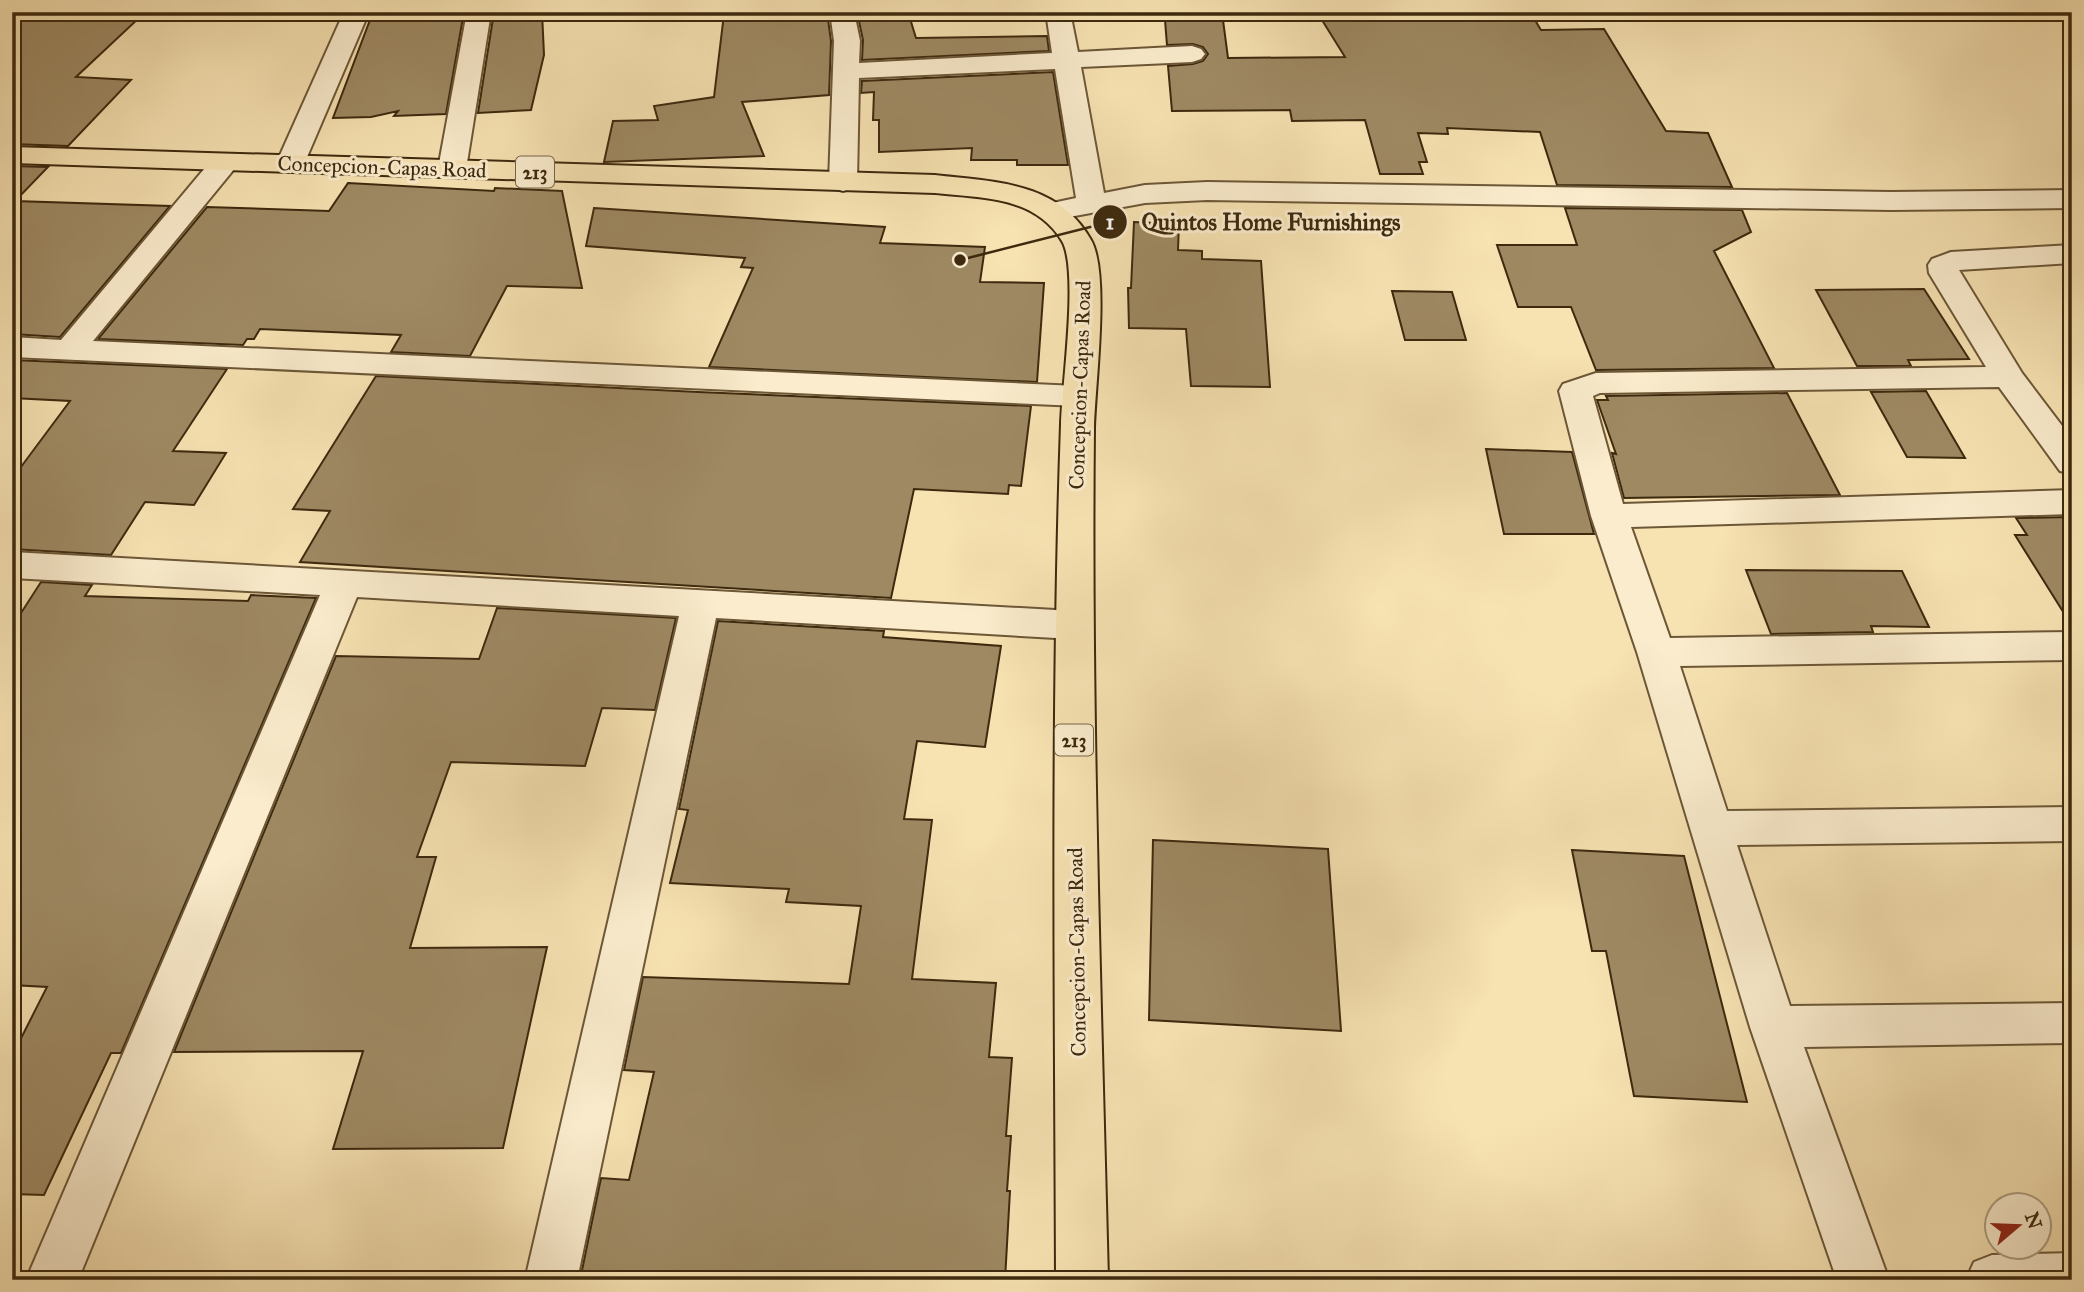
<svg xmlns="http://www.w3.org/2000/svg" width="2084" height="1292" font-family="'IM FELL Great Primer',serif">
<rect width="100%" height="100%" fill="#f7e2b2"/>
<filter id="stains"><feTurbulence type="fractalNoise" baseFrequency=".00286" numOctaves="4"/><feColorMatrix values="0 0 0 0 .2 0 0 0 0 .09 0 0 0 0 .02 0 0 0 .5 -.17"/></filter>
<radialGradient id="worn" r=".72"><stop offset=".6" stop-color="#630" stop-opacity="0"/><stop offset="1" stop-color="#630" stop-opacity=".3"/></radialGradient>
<path fill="#9e8963" stroke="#3d290e" stroke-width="2" d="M 373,12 L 464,12 L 446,114 L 394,116 L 398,111 L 371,117 L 333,118 Z
M 494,12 L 542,12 L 544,55 L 531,110 L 478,113 Z
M 827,12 L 831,41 L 829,95 L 742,102 L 764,156 L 604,162 L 613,121 L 658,120 L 654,106 L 714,97 L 724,14 Z
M 857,12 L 908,12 L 916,38 L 1047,36 L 1049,51 L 862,60 L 863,40 Z
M 1317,12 L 1530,12 L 1541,30 L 1604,29 L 1666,131 L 1708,133 L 1732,187 L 1557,185 L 1540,132 L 1447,128 L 1448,134 L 1418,133 L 1427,162 L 1419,162 L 1423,174 L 1380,174 L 1365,120 L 1292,121 L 1290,110 L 1172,111 L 1168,66 L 1193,64 L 1203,61 L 1208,54 L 1203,47 L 1193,44 L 1167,45 L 1165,20 L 1223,20 L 1228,58 L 1345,57 Z
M 12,13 L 139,18 L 76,77 L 131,80 L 68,146 L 12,144 Z
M 1053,72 L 1068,165 L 1017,165 L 1017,160 L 971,160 L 972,148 L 879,152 L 879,120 L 873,120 L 874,92 L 861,93 L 862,81 Z
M 12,166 L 48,167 L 15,201 L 170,206 L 60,337 L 12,334 Z
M 348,183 L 494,191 L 495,188 L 562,191 L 582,288 L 507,286 L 470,356 L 391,352 L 401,335 L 260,329 L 254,339 L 247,339 L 243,345 L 98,339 L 207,207 L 329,211 Z
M 594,208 L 885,227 L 880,243 L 985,247 L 980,282 L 1044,283 L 1037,382 L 709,367 L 753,268 L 741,267 L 745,258 L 586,246 Z
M 1565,208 L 1742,210 L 1751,232 L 1714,251 L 1774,368 L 1596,370 L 1571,307 L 1518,307 L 1497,245 L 1577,245 Z
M 1134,222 L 1179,224 L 1178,250 L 1202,251 L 1202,259 L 1261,261 L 1270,387 L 1191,386 L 1186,329 L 1129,328 L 1128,288 L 1131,288 Z
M 1924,289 L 1969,359 L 1908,360 L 1911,366 L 1857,366 L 1816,290 Z
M 1392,291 L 1452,292 L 1466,340 L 1405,340 Z
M 12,360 L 227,369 L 173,451 L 226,453 L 194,505 L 145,502 L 111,555 L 12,549 L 12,479 L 70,401 L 12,398 Z
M 376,376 L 698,392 L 1031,406 L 1021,486 L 1009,485 L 1008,494 L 914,489 L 891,598 L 300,562 L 330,511 L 293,509 Z
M 1926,391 L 1965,458 L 1907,457 L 1871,392 Z
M 1787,393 L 1840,495 L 1624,498 L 1612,453 L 1616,454 L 1597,400 L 1608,400 L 1606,396 Z
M 1486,449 L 1572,452 L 1594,534 L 1504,534 Z
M 2072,517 L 2072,626 L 2015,535 L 2027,535 L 2016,518 Z
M 1746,570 L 1902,571 L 1929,627 L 1871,626 L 1873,632 L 1771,634 Z
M 41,582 L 92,585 L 85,596 L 248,601 L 251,595 L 316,598 L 121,1053 L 111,1053 L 44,1195 L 12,1194 L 12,1056 L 47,987 L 12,985 L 12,627 Z
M 497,608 L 676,618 L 655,710 L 602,708 L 585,766 L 451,762 L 417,857 L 436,857 L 410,948 L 547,947 L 503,1148 L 333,1149 L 363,1051 L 174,1052 L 336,656 L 479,659 Z
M 718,621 L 884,631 L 883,637 L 1001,646 L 985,747 L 917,741 L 904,819 L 932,820 L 912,979 L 996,983 L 989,1057 L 1012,1058 L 1006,1136 L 1011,1136 L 1007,1191 L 1010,1191 L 1005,1280 L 580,1280 L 601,1178 L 629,1180 L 654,1072 L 624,1070 L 643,977 L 849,984 L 861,906 L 786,902 L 789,889 L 670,883 L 688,810 L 679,809 Z
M 1153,840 L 1328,849 L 1341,1031 L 1149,1020 Z
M 1572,850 L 1684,856 L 1747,1102 L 1634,1096 L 1606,951 L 1592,951 Z"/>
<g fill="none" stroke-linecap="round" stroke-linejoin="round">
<g stroke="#6c5737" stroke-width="4">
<path id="minor" d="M 344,12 L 369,12 L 304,164 L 300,170 L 290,172 L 280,170 L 276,164 Z
M 467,12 L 491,12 L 466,169 L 462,175 L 452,177 L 442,175 L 438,169 Z
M 830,12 L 854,12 L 860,41 L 859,63 L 1052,53 L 1046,12 L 1070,12 L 1078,52 L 1192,46 L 1201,49 L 1205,54 L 1201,59 L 1192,62 L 1081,67 L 1104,193 L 1145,185 L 1207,182 L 1891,192 L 2072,190 L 2072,208 L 1891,210 L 1207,200 L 1145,203 L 1053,220 L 1043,217 L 1038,211 L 1043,205 L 1076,198 L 1055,69 L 859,78 L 857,182 L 853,188 L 843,191 L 833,188 L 829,182 L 834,41 Z
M 225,154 L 235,156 L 239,162 L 235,168 L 93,341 L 1078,386 L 1090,389 L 1095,396 L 1090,403 L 1078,406 L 12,357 L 12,337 L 61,340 L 215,156 Z
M 2072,245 L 2072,263 L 1959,270 L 2022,373 L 2072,439 L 2072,474 L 2060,471 L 1999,387 L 1600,393 L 1593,396 L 1623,504 L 2072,490 L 2072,514 L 1631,527 L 1670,638 L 2072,632 L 2072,660 L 1680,666 L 1727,811 L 2072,807 L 2072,841 L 1737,845 L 1790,1006 L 2072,1003 L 2072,1043 L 1804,1047 L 1889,1280 L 1837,1280 L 1750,1027 L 1637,652 L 1591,516 L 1559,391 L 1563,384 L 1596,373 L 1986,367 L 1929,273 L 1928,265 L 1932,259 L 1951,252 Z
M 12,552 L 1073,611 L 1086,615 L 1092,625 L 1086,635 L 1073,639 L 716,618 L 577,1280 L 525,1280 L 679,616 L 357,597 L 78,1280 L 26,1280 L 320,595 L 12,578 Z
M 2072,1253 L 2072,1280 L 1966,1280 L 1974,1262 L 1992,1255 Z"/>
</g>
<g stroke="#3d290e" stroke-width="4">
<path id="major" d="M 12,147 L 935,175 C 994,182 1058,181 1091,240 C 1110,273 1095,385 1094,428 C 1091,712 1101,996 1108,1280 L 1056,1280 C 1055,994 1051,709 1061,424 C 1062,385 1079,270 1062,241 C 1035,196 982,198 935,193 L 12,163 Z"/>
</g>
<use href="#minor" fill="#faeccd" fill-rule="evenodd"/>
<use href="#major" fill="#f7e2b2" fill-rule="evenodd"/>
</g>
<g text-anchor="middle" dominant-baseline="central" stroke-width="6" stroke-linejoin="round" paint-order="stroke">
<g fill="#faeccd" stroke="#766447" stroke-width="2">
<rect x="516" y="156.5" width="38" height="31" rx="5"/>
<rect x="1055" y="724.5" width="38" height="31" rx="5"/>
</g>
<g font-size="19" font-weight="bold" fill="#3d290e">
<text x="535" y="172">213</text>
<text x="1074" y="740">213</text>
</g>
<g font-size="21" fill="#3d290e" stroke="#faeccd">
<text transform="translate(382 167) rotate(2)">Concepcion-Capas Road</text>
<text transform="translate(1080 385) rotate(-88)">Concepcion-Capas Road</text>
<text transform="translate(1077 952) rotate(-91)">Concepcion-Capas Road</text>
</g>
</g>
<path fill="none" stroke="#3d290e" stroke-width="2.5" d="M960 260L1110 222"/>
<g fill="#3d290e" stroke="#faeccd" stroke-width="2.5">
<circle cx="960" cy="260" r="7"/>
<circle cx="1110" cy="222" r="18"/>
</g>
<g font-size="21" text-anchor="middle" font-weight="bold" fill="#fff">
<text x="1110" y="229">1</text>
</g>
<g font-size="23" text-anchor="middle" font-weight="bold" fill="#3d290e" stroke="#faeccd" stroke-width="6" stroke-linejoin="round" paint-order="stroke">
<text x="1271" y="230">Quintos Home Furnishings</text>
</g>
<rect width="2084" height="1292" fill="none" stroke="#f7e2b2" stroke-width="42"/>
<rect x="14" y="14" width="2056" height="1264" fill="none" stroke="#3d290e" stroke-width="3.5"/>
<rect x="21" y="21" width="2042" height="1250" fill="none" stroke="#3d290e" stroke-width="2"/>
<g transform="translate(2018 1226) rotate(71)"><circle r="33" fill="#faeccd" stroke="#ae9e81" stroke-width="2"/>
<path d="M0-5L12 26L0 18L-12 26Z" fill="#8f2418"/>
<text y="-10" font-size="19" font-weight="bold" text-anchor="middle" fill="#3d290e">N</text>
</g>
<rect width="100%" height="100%" filter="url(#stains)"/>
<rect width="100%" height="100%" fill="url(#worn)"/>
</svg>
